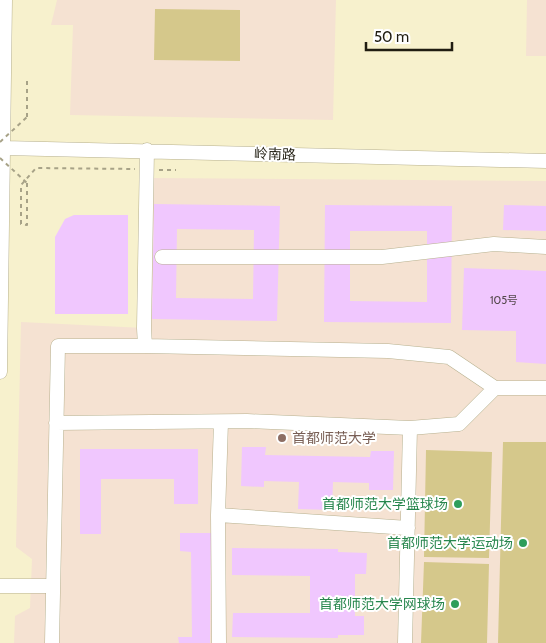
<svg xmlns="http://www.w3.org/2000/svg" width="546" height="643" font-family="Cabin,'Noto Sans SC',sans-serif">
<rect width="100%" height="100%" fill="#f7f1cd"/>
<path fill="#f5e2d2" d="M 57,0 L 336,0 L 333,120 L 70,115 L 73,25 L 51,25 Z
M 527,0 L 546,0 L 546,56 L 526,56 Z
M 151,178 L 546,181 L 546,643 L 14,643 L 15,616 L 30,608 L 32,559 L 16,547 L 21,322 L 144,328 Z"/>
<path fill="#d5c88b" d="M 155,9 L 240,10 L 240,61 L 154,60 Z
M 503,442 L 546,442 L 546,643 L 498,643 Z
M 426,450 L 492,452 L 489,558 L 424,557 Z
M 424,562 L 489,564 L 487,643 L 421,643 Z"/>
<path fill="#f0c7fe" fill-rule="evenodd" d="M 154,204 L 280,206 L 277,321 L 152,319 ZM 177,229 L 254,230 L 253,299 L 176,298 Z
M 325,205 L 452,206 L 451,323 L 324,322 ZM 350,231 L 427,231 L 427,302 L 350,301 Z
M 504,205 L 546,206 L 546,231 L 503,230 Z
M 74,215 L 128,215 L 128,314 L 55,314 L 55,237 L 65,219 Z
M 464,268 L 546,271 L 546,364 L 516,362 L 516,331 L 462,330 Z
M 242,447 L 266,447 L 265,455 L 370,457 L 371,451 L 394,451 L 393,490 L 369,490 L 369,483 L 333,482 L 332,510 L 298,509 L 299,482 L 264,481 L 264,487 L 241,486 Z
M 80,449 L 198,449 L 198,504 L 174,504 L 174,479 L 101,479 L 101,534 L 80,534 Z
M 180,533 L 211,533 L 210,643 L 179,643 L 178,637 L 192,637 L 191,552 L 180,551 Z
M 232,548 L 338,549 L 338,552 L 367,553 L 366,574 L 355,574 L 355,616 L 364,616 L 364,635 L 338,635 L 338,638 L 232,637 L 233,613 L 310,613 L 310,576 L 232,575 Z"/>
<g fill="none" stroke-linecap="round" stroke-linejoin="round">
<g stroke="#b7b18f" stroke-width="15">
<path id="minor" d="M 4,148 L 546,161
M 147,150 L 144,328 L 145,346 L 388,351 L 449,357 L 495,388 L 546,388
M 162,257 L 382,257 L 494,244 L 546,247
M 0,372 L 5,0
M 56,423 L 247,421 L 410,428
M 218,515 L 408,528
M 0,586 L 53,586
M 52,643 L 58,346 L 145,346
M 219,643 L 218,515 L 221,422
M 405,643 L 410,428 L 459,424 L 495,388"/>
</g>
<path stroke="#a7a287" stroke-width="2" stroke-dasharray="4 4" stroke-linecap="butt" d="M 27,117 L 27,81
M 159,170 L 176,170
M 27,183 L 27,225 L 21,224 L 21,185 L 36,168 L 135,169"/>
<use href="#minor" stroke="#fff" stroke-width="14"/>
<path stroke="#a7a287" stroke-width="2" stroke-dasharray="4 4" stroke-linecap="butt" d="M 0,142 L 27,117
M 0,158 L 27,183"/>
</g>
<circle fill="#8d6e63" stroke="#fff" stroke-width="2" cx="282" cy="438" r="5"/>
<g fill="#2e9e5b" stroke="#fff" stroke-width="2">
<circle cx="458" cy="504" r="5"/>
<circle cx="523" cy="543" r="5"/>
<circle cx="455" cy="604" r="5"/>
</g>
<g text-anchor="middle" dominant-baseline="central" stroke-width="4" stroke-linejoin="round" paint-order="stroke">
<g font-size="11" fill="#54484c">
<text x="504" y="300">105号</text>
</g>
<g font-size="14" fill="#201d11" stroke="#fff">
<text transform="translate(275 154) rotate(2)">岭南路</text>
</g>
<g font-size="14" fill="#785e54" stroke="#fff" text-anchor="start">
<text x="292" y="438">首都师范大学</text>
</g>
<g font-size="14" fill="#27864d" stroke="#fff" text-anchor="end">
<text x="448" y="504">首都师范大学篮球场</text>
<text x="513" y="543">首都师范大学运动场</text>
<text x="445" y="604">首都师范大学网球场</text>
</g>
</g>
<path d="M366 42v8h86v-8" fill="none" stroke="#201d11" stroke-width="2.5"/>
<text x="374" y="42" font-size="15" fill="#201d11" stroke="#ffffff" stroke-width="4" paint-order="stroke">50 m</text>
</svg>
